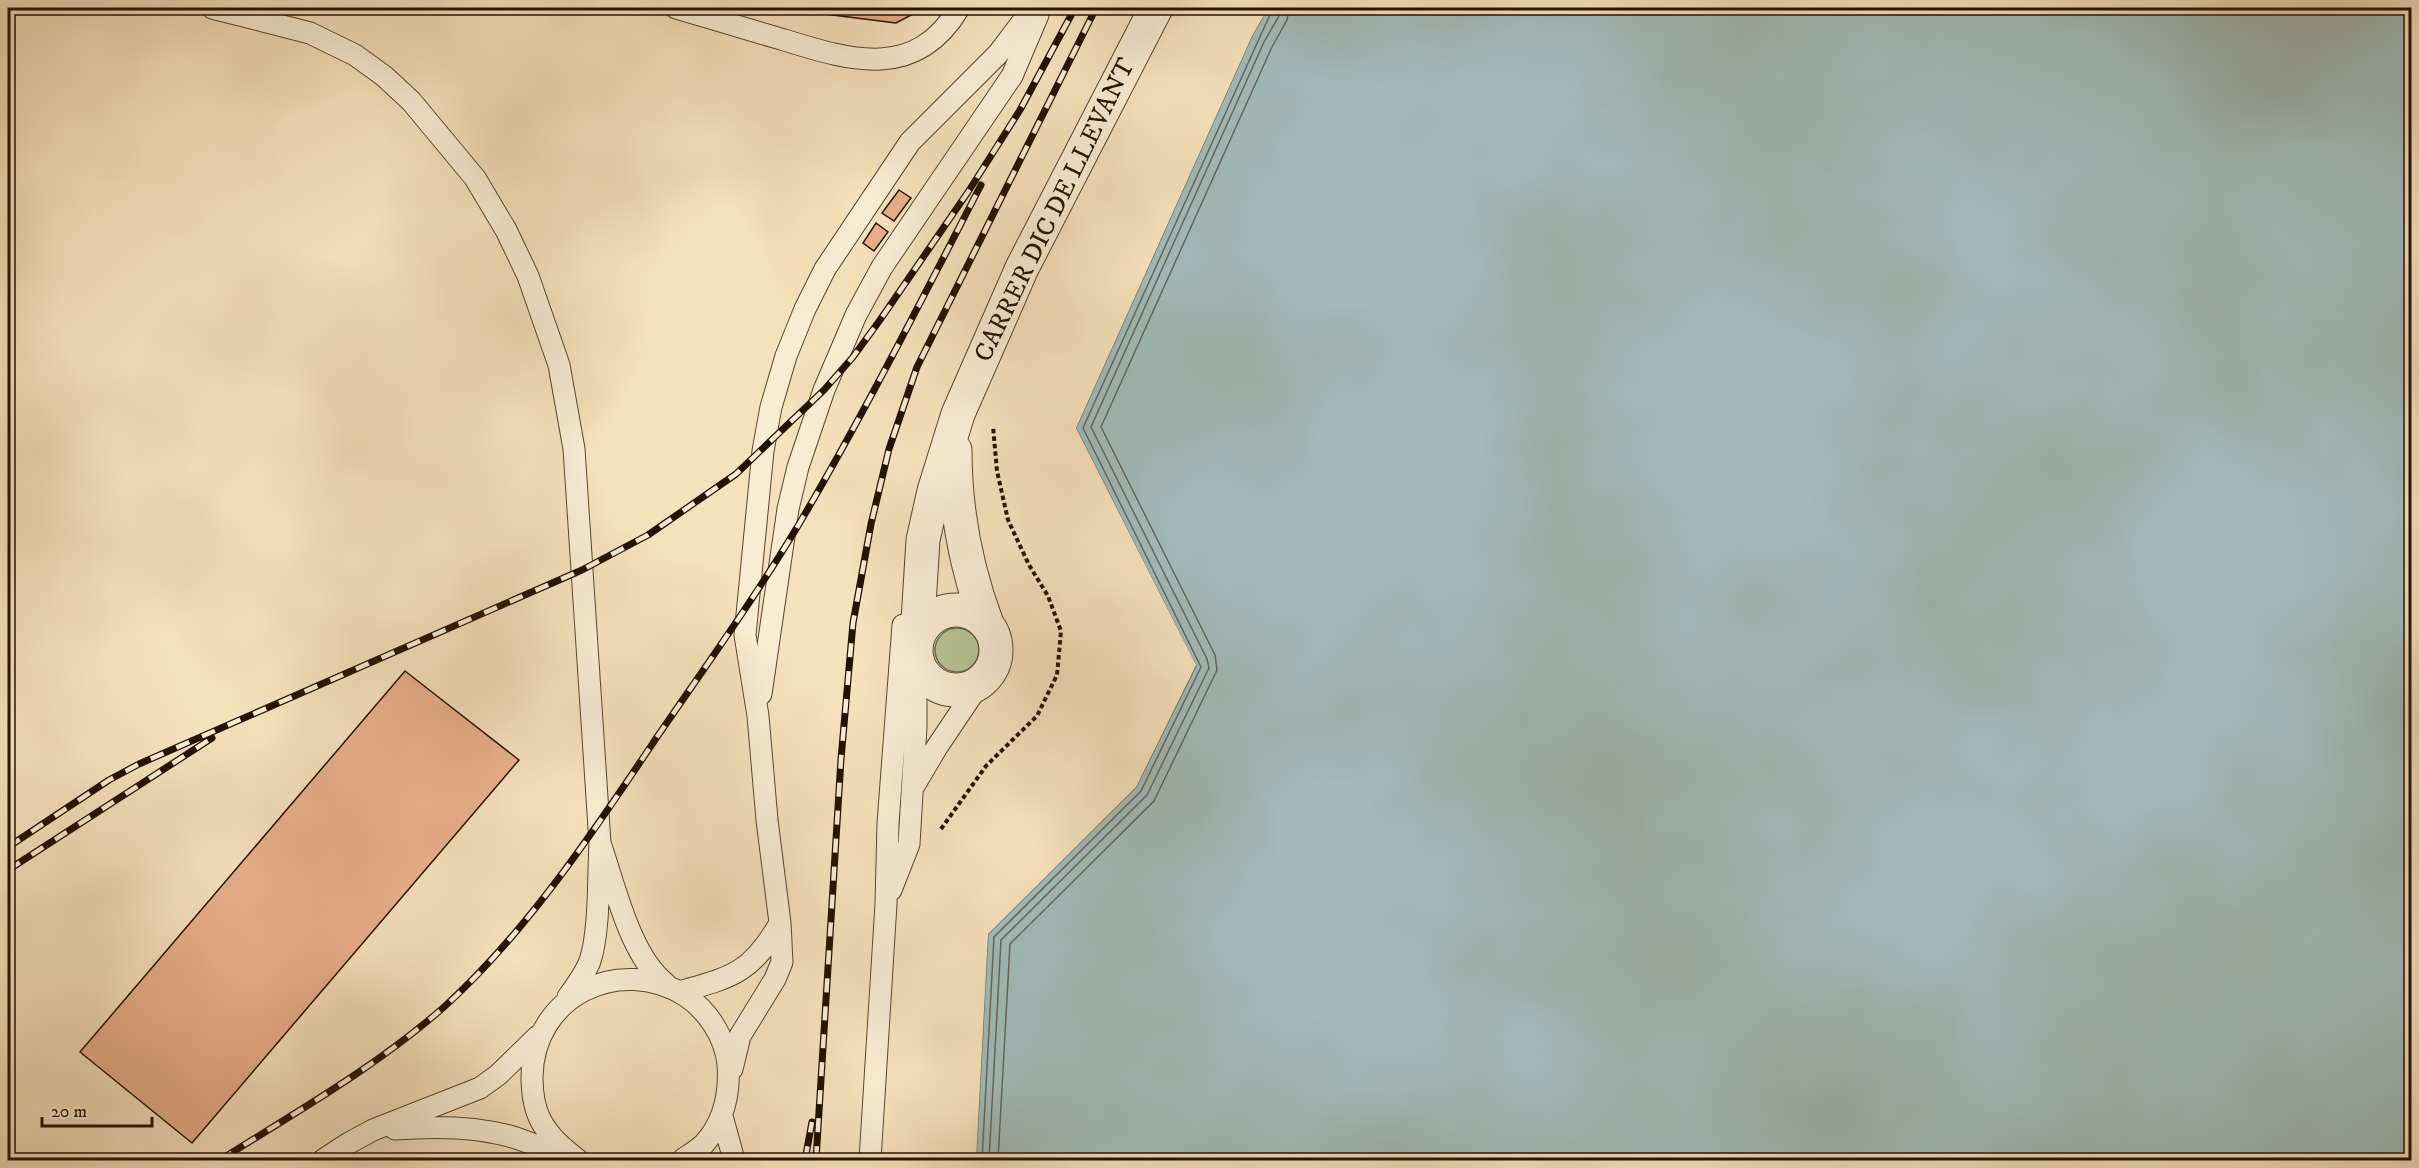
<svg xmlns="http://www.w3.org/2000/svg" width="2419" height="1168" font-family="'IM FELL DW Pica',serif">
<rect width="100%" height="100%" fill="#f5e1bc"/>
<filter id="stains"><feTurbulence type="fractalNoise" baseFrequency=".00333" numOctaves="4"/><feColorMatrix values="0 0 0 0 .2 0 0 0 0 .09 0 0 0 0 .02 0 0 0 .5 -.17"/></filter>
<radialGradient id="worn" r=".72"><stop offset=".6" stop-color="#630" stop-opacity="0"/><stop offset="1" stop-color="#630" stop-opacity=".3"/></radialGradient>
<path fill="#b6c494" stroke="#6d6a4a" stroke-width="1.5" d="M935 650a22 22 0 1 1 44 0a22 22 0 1 1-44 0Z"/>
<path fill="#a0bbba" stroke="#6e7770" stroke-width="1.5" d="M 1268,8 L 2411,8 L 2411,1160 L 976,1160 L 988,934 L 1136,787 L 1196,666 L 1076,428 L 1252,36 Z"/>
<path fill="#f5e1bc" d="M 1265,8 L 1268,8 L 1252,36 L 1076,428 L 1196,665 L 1136,787 L 988,934 L 976,1160 L 973,1160 L 985,933 L 1134,786 L 1192,666 L 1073,428 L 1249,35 Z"/>
<g fill="none" stroke-linecap="round" stroke-linejoin="round">
<path stroke="#62665d" stroke-width="1.5" d="M 982,1160 L 994,937 L 1141,791 L 1201,667 L 1083,428 L 1273,8
M 989,1160 L 1001,940 L 1147,795 L 1209,668 L 1207,659 L 1091,427 L 1264,42 L 1279,16 L 1280,8
M 998,1160 L 1010,944 L 1154,801 L 1217,670 L 1215,655 L 1101,427 L 1272,47 L 1287,20 L 1289,8"/>
</g>
<path fill="#e9af8b" stroke="#241100" stroke-width="1.5" d="M 816,8 L 920,8 L 917,12 L 896,23 L 817,13 Z
M 899,190 L 911,198 L 894,221 L 882,213 Z
M 876,223 L 888,232 L 874,251 L 863,243 Z
M 405,671 L 519,760 L 192,1143 L 80,1052 Z"/>
<g fill="none" stroke-linecap="round" stroke-linejoin="round">
<g stroke="#58452f" stroke-width="23">
<path id="lane" d="M 212,8 L 310,33 L 355,55 L 384,76 L 411,101 L 475,178 L 506,230 L 528,276 L 559,365 L 574,449 L 600,843
M 676,8 C 711,18 746,29 781,39 C 849,60 915,82 959,8
M 761,694 L 788,509 L 798,467 L 824,390 L 856,315 L 882,267 L 1012,76 L 1038,15
M 914,786 L 937,747 L 982,680
M 891,890 L 909,844 L 916,727 L 916,653
M 780,923 L 767,820 L 758,716 L 745,635 L 763,451 L 771,407 L 786,356 L 805,309 L 825,269 L 910,142 L 998,54 L 1033,8
M 679,992 C 733,977 751,973 780,923 L 782,962 L 775,979 L 740,1036 L 732,1069
M 568,997 C 576,986 585,974 590,961 C 600,931 598,875 600,843 C 615,886 630,956 666,984
M 722,1116 L 734,1160
M 395,1129 C 434,1126 478,1126 516,1138 C 534,1144 551,1152 569,1159
M 323,1160 L 349,1143 L 373,1130 L 480,1088 L 498,1075 L 538,1036
M 578,1160 C 564,1149 550,1138 541,1121 C 534,1108 532,1092 532,1077 C 533,996 619,954 686,996 C 708,1011 725,1037 728,1064 C 730,1092 724,1122 704,1144 C 698,1150 689,1155 682,1160
M 870,1160 L 886,904 L 888,823 L 903,625"/>
</g>
<g stroke="#58452f" stroke-width="35">
<path id="street" d="M 955,450 C 955,511 966,568 987,624
M916 650a40 40 0 1 1 80 0a40 40 0 1 1-80 0Z
M 916,653 L 923,540 L 934,491 L 958,414 L 1022,268 L 1156,8"/>
</g>
<path stroke="#241100" stroke-width="4" stroke-dasharray="4.5 3" stroke-linecap="butt" d="M 941,829 L 986,766 L 1037,716 L 1057,675 L 1061,631 L 1048,596 L 1029,565 L 1008,520 L 997,471 L 993,426"/>
<use href="#lane" stroke="#f8ecd3" stroke-width="21"/>
<use href="#street" stroke="#f8ecd3" stroke-width="33"/>
<g stroke="#241100" stroke-width="7">
<path id="rail" d="M 8,847 L 109,780 L 139,764 L 582,570 L 648,535 L 736,474 L 824,390 L 853,357 L 880,320 L 968,192 L 1020,110 L 1075,8
M 8,870 L 212,738
M 220,1160 C 296,1112 376,1067 444,1007 C 526,933 594,831 655,740 C 705,667 757,595 802,519 C 866,410 923,297 981,185
M 805,1160 L 812,1122
M 816,1160 L 841,759 L 853,623 L 871,524 L 889,449 L 917,367 L 1096,8"/>
</g>
<use href="#rail" stroke="#f8ecd3" stroke-width="4.5" stroke-dasharray="14" stroke-linecap="butt"/>
</g>
<g text-anchor="middle" dominant-baseline="central" stroke-width="5" stroke-linejoin="round" paint-order="stroke">
<g font-size="26" fill="#241100" stroke="#f8ecd3">
<text transform="translate(1055 210) rotate(-64)">CARRER DIC DE LLEVANT</text>
</g>
</g>
<rect width="2419" height="1168" fill="none" stroke="#f5e1bc" stroke-width="30"/>
<rect x="9" y="9" width="2401" height="1150" fill="none" stroke="#241100" stroke-width="3"/>
<rect x="15" y="15" width="2389" height="1138" fill="none" stroke="#241100" stroke-width="1.5"/>
<path d="M42 1117v9h110v-9" fill="none" stroke="#241100" stroke-width="3"/>
<text x="51" y="1117" font-size="18" fill="#241100" stroke="#f8ecd3" stroke-width="4.5" paint-order="stroke">20 m</text>
<rect width="100%" height="100%" filter="url(#stains)"/>
<rect width="100%" height="100%" fill="url(#worn)"/>
</svg>
